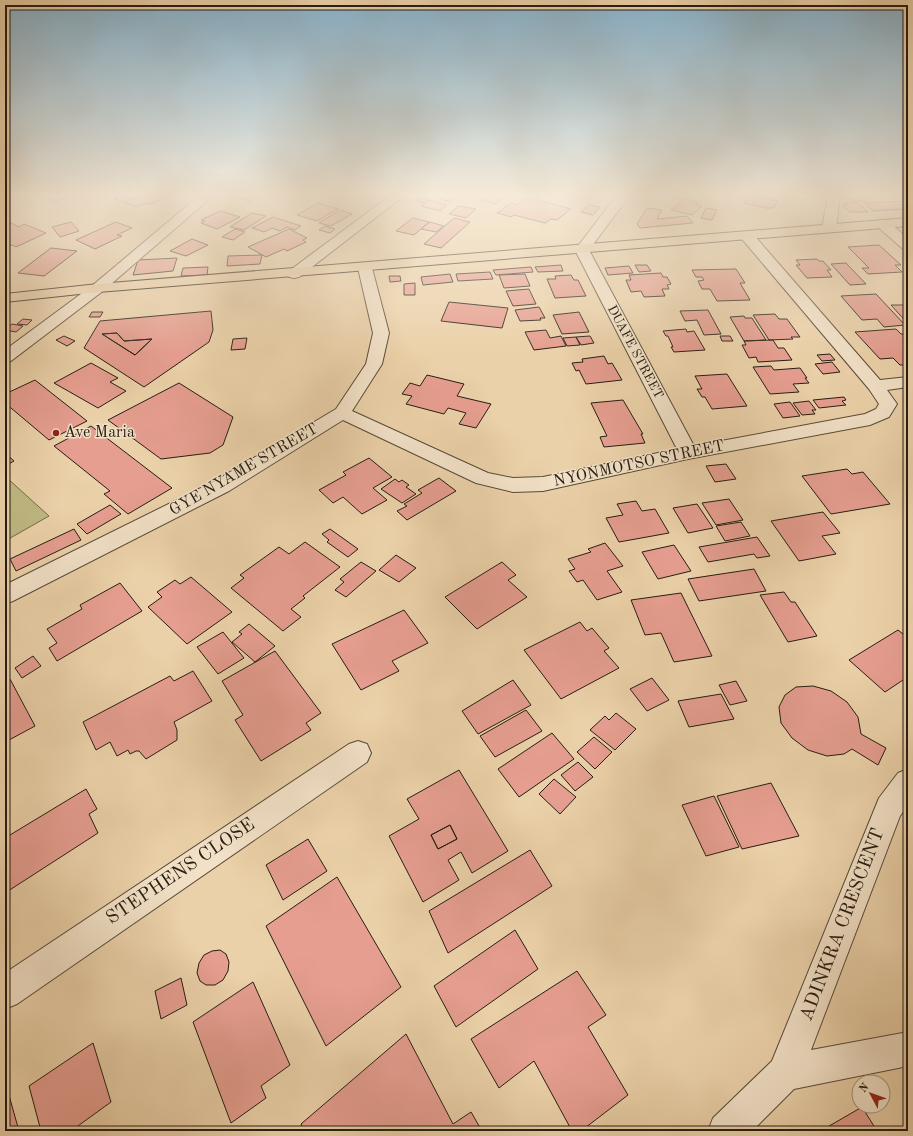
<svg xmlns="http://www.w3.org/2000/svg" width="913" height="1136" font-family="'Old Standard TT',serif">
<rect width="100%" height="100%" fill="#ebd1a9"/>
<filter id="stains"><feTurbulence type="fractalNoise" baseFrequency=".005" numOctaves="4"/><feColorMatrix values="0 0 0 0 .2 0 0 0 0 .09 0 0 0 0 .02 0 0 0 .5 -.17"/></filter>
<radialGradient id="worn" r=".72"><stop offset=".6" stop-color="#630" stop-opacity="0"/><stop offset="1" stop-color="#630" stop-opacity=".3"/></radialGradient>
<path fill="#bfb982" stroke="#726b4a" d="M 6,477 L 49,516 L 5,541 L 5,478 Z"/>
<path fill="#e69e90" stroke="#261d12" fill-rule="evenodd" d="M 39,195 L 71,195 L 55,202 Z
M 122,195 L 139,195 L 122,202 L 114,199 Z
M 143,195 L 171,195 L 151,204 L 147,203 L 137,207 L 125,203 Z
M 227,195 L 259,195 L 250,201 Z
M 445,195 L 459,195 L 450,202 L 440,199 Z
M 487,195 L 507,195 L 496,204 L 480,200 Z
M 737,195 L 753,195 L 778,201 L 773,208 L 766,208 L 744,203 L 747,199 L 735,197 Z
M 845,195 L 867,195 L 867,202 L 845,199 Z
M 893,195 L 908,195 L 908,200 L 892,197 Z
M 527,197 L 571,209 L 557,220 L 551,219 L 545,223 L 514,215 L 511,217 L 497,213 L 511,203 L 516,205 Z
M 417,198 L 420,198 L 428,199 L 424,203 L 414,200 Z
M 685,199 L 698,202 L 696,204 L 702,206 L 692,215 L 671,210 Z
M 428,200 L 447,205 L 440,211 L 421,206 Z
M 908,201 L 908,209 L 873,211 L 864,203 Z
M 856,202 L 868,212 L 850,212 L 842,206 L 847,205 L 844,203 Z
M 318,203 L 338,209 L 317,221 L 297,215 Z
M 589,205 L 600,207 L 593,215 L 581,212 Z
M 459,206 L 476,209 L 466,218 L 449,214 Z
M 647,208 L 662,210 L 657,219 L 687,216 L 693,223 L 640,228 L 637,224 Z
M 706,208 L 717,210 L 712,220 L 701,218 Z
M 340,210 L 352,214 L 331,226 L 319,223 Z
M 220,211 L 240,217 L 217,229 L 201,223 L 205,221 L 201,220 Z
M 252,213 L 266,216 L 244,230 L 230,227 Z
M 273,217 L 301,226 L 295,230 L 287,227 L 280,231 L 272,228 L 264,232 L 252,228 Z
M 413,218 L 429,222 L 414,235 L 396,231 Z
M 454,218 L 470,222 L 441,248 L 424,244 Z
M 71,222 L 79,231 L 60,237 L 52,227 Z
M 116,222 L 132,228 L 117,235 L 122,236 L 95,249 L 76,240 Z
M 430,222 L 444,226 L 436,232 L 421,229 Z
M 11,223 L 19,227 L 24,224 L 46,233 L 16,247 L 12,245 L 5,248 L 5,226 Z
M 325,226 L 335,229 L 330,233 L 319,230 Z
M 235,229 L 245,232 L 233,240 L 222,237 Z
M 289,229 L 307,238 L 303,240 L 306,242 L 287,251 L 284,249 L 266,257 L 248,247 Z
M 192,239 L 208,245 L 186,256 L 170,251 Z
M 879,245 L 901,265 L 895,265 L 902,272 L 868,274 L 862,268 L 869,268 L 848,247 Z
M 51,248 L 77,251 L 44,276 L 18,273 Z
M 262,255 L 260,264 L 227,266 L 228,256 Z
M 177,258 L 173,271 L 133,275 L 138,260 Z
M 817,259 L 819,261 L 823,261 L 831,270 L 827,270 L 832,277 L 807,278 L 796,265 L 800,265 L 796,260 Z
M 846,263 L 866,284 L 850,285 L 831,264 Z
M 561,265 L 563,271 L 538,272 L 535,267 Z
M 635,265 L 647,265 L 651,271 L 639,272 Z
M 629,266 L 633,273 L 608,275 L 605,268 Z
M 208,267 L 207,275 L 181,276 L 183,268 Z
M 531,267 L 533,272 L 496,275 L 493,270 Z
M 736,269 L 745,283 L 740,283 L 750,300 L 717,301 L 710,289 L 702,289 L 698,281 L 704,280 L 702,277 L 696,277 L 692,270 Z
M 490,272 L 493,279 L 458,281 L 456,274 Z
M 661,273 L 663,277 L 667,277 L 671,284 L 667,285 L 669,289 L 662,289 L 665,296 L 644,297 L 641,291 L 631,292 L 626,280 L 631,280 L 629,275 Z
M 450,274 L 453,282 L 423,285 L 421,277 Z
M 525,274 L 530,286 L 504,288 L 499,275 Z
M 571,275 L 574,280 L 578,280 L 586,296 L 555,298 L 547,279 L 556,279 L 555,276 Z
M 389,276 L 400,276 L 401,281 L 390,282 Z
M 415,283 L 415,295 L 404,295 L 404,284 Z
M 529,289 L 536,304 L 513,306 L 506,291 Z
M 876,294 L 905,325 L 884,327 L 877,319 L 862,320 L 841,296 Z
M 449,302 L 508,308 L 502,328 L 441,321 Z
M 891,305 L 908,305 L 908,324 Z
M 539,307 L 545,318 L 540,318 L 541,320 L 520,321 L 515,310 Z
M 708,310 L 721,334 L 704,335 L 697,320 L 685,321 L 680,311 Z
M 211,311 L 213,330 L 209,342 L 144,387 L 84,348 L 100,321 ZM 117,333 L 124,341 L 152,339 L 135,355 L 102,334 Z
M 92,312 L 103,312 L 100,317 L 89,317 Z
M 579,312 L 589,332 L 562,334 L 553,315 Z
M 775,314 L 779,319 L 787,319 L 800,337 L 791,337 L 793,339 L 769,340 L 753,315 Z
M 744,316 L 745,318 L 752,318 L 766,340 L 744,341 L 730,317 Z
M 23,319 L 32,320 L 27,325 L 17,324 Z
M 12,324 L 23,326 L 16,332 L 5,330 Z
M 686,329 L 687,332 L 694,331 L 705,350 L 674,352 L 671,347 L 673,347 L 668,336 L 666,336 L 663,331 Z
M 896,329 L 901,334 L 908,334 L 908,365 L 900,365 L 893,358 L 880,359 L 855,332 Z
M 546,330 L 550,338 L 561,336 L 566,346 L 534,350 L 525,332 Z
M 117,333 L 124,341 L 152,339 L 135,355 L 102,334 Z
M 64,336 L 75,341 L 67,346 L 56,340 Z
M 590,336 L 594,343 L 581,345 L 576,337 Z
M 720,336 L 730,336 L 733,341 L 722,341 Z
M 576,337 L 580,345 L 567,346 L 563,338 Z
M 247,338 L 245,349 L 231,350 L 233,339 Z
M 773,340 L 778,348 L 784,348 L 792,360 L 758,362 L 756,357 L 749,358 L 742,345 L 746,345 L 744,341 Z
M 830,354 L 835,360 L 822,361 L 817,355 Z
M 604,356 L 608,364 L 612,363 L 622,380 L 586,384 L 579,370 L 576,371 L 572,363 L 583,362 L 582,359 Z
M 832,362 L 840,372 L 823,374 L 815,364 Z
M 91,363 L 118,378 L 110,382 L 126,391 L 98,408 L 54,383 Z
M 771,366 L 774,370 L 800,368 L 807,378 L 805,378 L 809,383 L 793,384 L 799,392 L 770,394 L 753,367 Z
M 727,374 L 747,406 L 712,409 L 705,397 L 702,397 L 697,389 L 702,389 L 695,376 Z
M 427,375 L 464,384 L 457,396 L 491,404 L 476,428 L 459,424 L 466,413 L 448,408 L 444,414 L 406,404 L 412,396 L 402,394 L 410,383 L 420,386 Z
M 35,380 L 87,421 L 49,440 L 5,403 L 5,394 Z
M 179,383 L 233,417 L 223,445 L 210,453 L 161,459 L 108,420 Z
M 844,397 L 846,400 L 842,401 L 846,405 L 819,408 L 813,400 Z
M 623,400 L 643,434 L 641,434 L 645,443 L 604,447 L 600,437 L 607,436 L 591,403 Z
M 809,401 L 816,410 L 812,410 L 815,414 L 802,415 L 793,403 Z
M 790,402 L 800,416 L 783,418 L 774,404 Z
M 91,426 L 172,488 L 128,514 L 104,494 L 110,491 L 54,446 Z
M 5,453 L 14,461 L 5,466 Z
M 369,458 L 392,477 L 373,488 L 387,500 L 362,514 L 343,497 L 333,503 L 319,490 L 346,475 L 343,472 Z
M 726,464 L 736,479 L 715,482 L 706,466 Z
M 847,469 L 852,474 L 863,472 L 890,504 L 831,514 L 802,476 Z
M 439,478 L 456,491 L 407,520 L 397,511 L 407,506 L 404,504 L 422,493 L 418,490 Z
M 395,479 L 399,482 L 402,480 L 409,485 L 406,487 L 416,494 L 402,503 L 381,489 Z
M 729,499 L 743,520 L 716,525 L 702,503 Z
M 636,501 L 642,511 L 655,509 L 669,533 L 619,542 L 606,518 L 623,515 L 617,504 Z
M 697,504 L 713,528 L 688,533 L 673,508 Z
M 110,505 L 121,514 L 87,534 L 77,524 Z
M 823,512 L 840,533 L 822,536 L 836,554 L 799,561 L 771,521 Z
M 741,522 L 750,536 L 725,541 L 716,526 Z
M 74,529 L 81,540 L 16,571 L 10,559 Z
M 330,529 L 358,549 L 348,557 L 327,542 L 329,540 L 322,534 Z
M 757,537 L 770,556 L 757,558 L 754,554 L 708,562 L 699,547 Z
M 305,542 L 340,567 L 303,596 L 305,598 L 291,609 L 301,617 L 283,631 L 231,588 L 244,578 L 240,575 L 279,547 L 289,554 Z
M 605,543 L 623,566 L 607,571 L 622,592 L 597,600 L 583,580 L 577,582 L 569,571 L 575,569 L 568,559 L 591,552 L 588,549 Z
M 674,545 L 691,571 L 658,579 L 642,552 Z
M 396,555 L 416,568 L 399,582 L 379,570 Z
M 361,562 L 376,571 L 346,597 L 335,590 L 344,582 L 340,579 Z
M 502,562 L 516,575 L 508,580 L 527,597 L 477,629 L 445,597 Z
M 754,569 L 766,591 L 699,601 L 688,579 Z
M 191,577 L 232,612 L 187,644 L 148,607 L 162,597 L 157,592 L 175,580 L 180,584 Z
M 120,583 L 142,611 L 57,661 L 49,648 L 57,643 L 47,629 L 82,609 L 80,605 Z
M 784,592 L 791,602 L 795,602 L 817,636 L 788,642 L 760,595 Z
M 681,593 L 712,656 L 674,662 L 661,633 L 645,635 L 631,600 Z
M 404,610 L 428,643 L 392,661 L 399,671 L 361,690 L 332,644 Z
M 580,622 L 587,631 L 592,628 L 609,648 L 604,651 L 619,668 L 561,699 L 524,650 Z
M 249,624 L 275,646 L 255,662 L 232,642 L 242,634 L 239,632 Z
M 898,630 L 908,638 L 908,679 L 906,678 L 885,692 L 849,660 Z
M 223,632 L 244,658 L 218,674 L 197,647 Z
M 275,651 L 321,713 L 306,723 L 311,730 L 261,761 L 235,720 L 243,715 L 222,681 Z
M 33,656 L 41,666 L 22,678 L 15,668 Z
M 193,671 L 212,701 L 174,722 L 177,730 L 177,740 L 146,759 L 139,751 L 136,751 L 130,754 L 128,750 L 117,756 L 110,742 L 96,750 L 83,722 L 170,676 L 174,681 Z
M 652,678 L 669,700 L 647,711 L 630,689 Z
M 10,679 L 35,726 L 9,740 L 5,734 L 5,682 Z
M 513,680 L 531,705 L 478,734 L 462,711 Z
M 736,681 L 747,701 L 730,705 L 719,685 Z
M 813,686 L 831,691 L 847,702 L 858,717 L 861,734 L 886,748 L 878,765 L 852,749 L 844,754 L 827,756 L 808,750 L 792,738 L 781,723 L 779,707 L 785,695 L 796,687 Z
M 721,694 L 734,719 L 689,727 L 678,701 Z
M 526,710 L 542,731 L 495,757 L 480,736 Z
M 616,713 L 636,729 L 615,750 L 590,730 L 605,716 L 609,720 Z
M 552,733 L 574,759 L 519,797 L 498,769 Z
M 594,737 L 612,752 L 595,769 L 577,752 Z
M 578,762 L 593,777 L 575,791 L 561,775 Z
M 459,770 L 508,851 L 472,873 L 461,852 L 448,860 L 459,880 L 423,902 L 389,836 L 419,819 L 407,799 ZM 450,825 L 457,839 L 438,849 L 431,835 Z
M 554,779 L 576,797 L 560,814 L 539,794 Z
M 771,783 L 799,836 L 742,849 L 717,796 Z
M 86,789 L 97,809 L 89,814 L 98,833 L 5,893 L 5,838 Z
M 714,796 L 739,847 L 706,856 L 682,805 Z
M 450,825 L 457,839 L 438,849 L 431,835 Z
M 308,839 L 327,871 L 283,900 L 266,865 Z
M 530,850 L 552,886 L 448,953 L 429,911 Z
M 337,877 L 401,987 L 326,1046 L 266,926 Z
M 515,930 L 538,969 L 456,1027 L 434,986 Z
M 220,950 L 226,954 L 229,962 L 228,971 L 223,980 L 215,985 L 206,985 L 200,981 L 197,973 L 199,963 L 204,955 L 212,951 Z
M 577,971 L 606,1015 L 588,1027 L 628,1095 L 581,1131 L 572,1131 L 534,1061 L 499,1088 L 471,1039 Z
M 181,978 L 187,1005 L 161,1019 L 155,991 Z
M 253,982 L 290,1065 L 261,1086 L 266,1098 L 231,1123 L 193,1022 Z
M 406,1034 L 453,1124 L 471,1112 L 482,1131 L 304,1131 L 301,1124 Z
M 93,1043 L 111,1102 L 71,1131 L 41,1131 L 29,1086 Z
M 5,1081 L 19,1131 L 5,1131 Z
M 862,1107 L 877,1131 L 825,1131 L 824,1129 Z"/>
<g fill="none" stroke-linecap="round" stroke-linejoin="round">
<g stroke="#574a38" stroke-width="2">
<path id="minor" d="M 200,195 L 214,195 L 103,291 L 11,361 L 5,363 L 5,350 L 93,285 Z
M 391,195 L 405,195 L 299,277 L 294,278 L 289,277 L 287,274 L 289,271 Z
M 617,195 L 630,195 L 589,250 L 694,446 L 865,414 L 876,409 L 879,404 L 869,389 L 742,239 L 740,236 L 742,233 L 752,233 L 880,380 L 908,377 L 908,387 L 887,390 L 897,404 L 889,417 L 870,425 L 688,459 L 543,491 L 513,492 L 476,483 L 343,420 L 229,491 L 13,601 L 5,604 L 5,585 L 215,481 L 336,409 L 366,364 L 373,333 L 358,268 L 360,265 L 365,264 L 370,265 L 372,268 L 389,333 L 382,364 L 352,411 L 488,473 L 513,478 L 543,477 L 677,449 L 575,250 Z
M 828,195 L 840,195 L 836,229 L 834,232 L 824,232 L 822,229 Z
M 883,220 L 888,221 L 908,239 L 908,250 L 903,249 L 878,227 L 877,224 L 878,221 Z
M 358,741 L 367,744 L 371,753 L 367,762 L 17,1004 L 5,1009 L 5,973 L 349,744 Z
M 908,769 L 908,805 L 900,816 L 811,1050 L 908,1032 L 908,1066 L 794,1089 L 752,1131 L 708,1131 L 713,1118 L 772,1061 L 879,798 L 898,773 Z"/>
</g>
<g stroke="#261d12" stroke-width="2">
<path id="major" d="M 908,218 L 908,226 L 98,292 L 5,302 L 5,294 L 98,284 Z"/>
</g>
<use href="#minor" fill="#f2e1c7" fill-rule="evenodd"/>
<use href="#major" fill="#ebd1a9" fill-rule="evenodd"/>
</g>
<linearGradient id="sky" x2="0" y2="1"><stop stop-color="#88b5d0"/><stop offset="0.55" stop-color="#f6ead8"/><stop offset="1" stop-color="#f6ead8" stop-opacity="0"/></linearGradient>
<rect width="913" height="354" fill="url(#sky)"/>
<circle fill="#8f2418" stroke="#f2e1c7" stroke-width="1.5" cx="56" cy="433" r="4"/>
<g text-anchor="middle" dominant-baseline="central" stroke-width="3" stroke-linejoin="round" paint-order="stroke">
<g font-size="13" fill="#261d12" stroke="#f2e1c7">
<text transform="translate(635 352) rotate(62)">DUAFE STREET</text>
</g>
<g font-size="16" fill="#261d12" stroke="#f2e1c7" text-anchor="start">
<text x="64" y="433">Ave Maria</text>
</g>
<g font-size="16" fill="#261d12" stroke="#f2e1c7">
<text transform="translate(639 464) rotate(-12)">NYONMOTSO STREET</text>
<text transform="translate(244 470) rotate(-30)">GYE NYAME STREET</text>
</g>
<g font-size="19" fill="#261d12" stroke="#f2e1c7">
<text transform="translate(181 872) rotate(-34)">STEPHENS CLOSE</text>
<text transform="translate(843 925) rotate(-69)">ADINKRA CRESCENT</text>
</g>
</g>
<rect width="913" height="1136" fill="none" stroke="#ebd1a9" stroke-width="20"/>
<rect x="6" y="6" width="901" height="1124" fill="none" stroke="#261d12" stroke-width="2"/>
<rect x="10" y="10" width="893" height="1116" fill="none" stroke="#261d12"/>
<g transform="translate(871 1094) rotate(311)"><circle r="19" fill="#f2e1c7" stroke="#a0937f"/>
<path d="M0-3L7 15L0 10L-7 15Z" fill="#8f2418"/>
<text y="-6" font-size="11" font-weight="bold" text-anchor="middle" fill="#261d12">N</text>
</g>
<rect width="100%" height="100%" filter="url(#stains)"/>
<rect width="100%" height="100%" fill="url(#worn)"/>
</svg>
